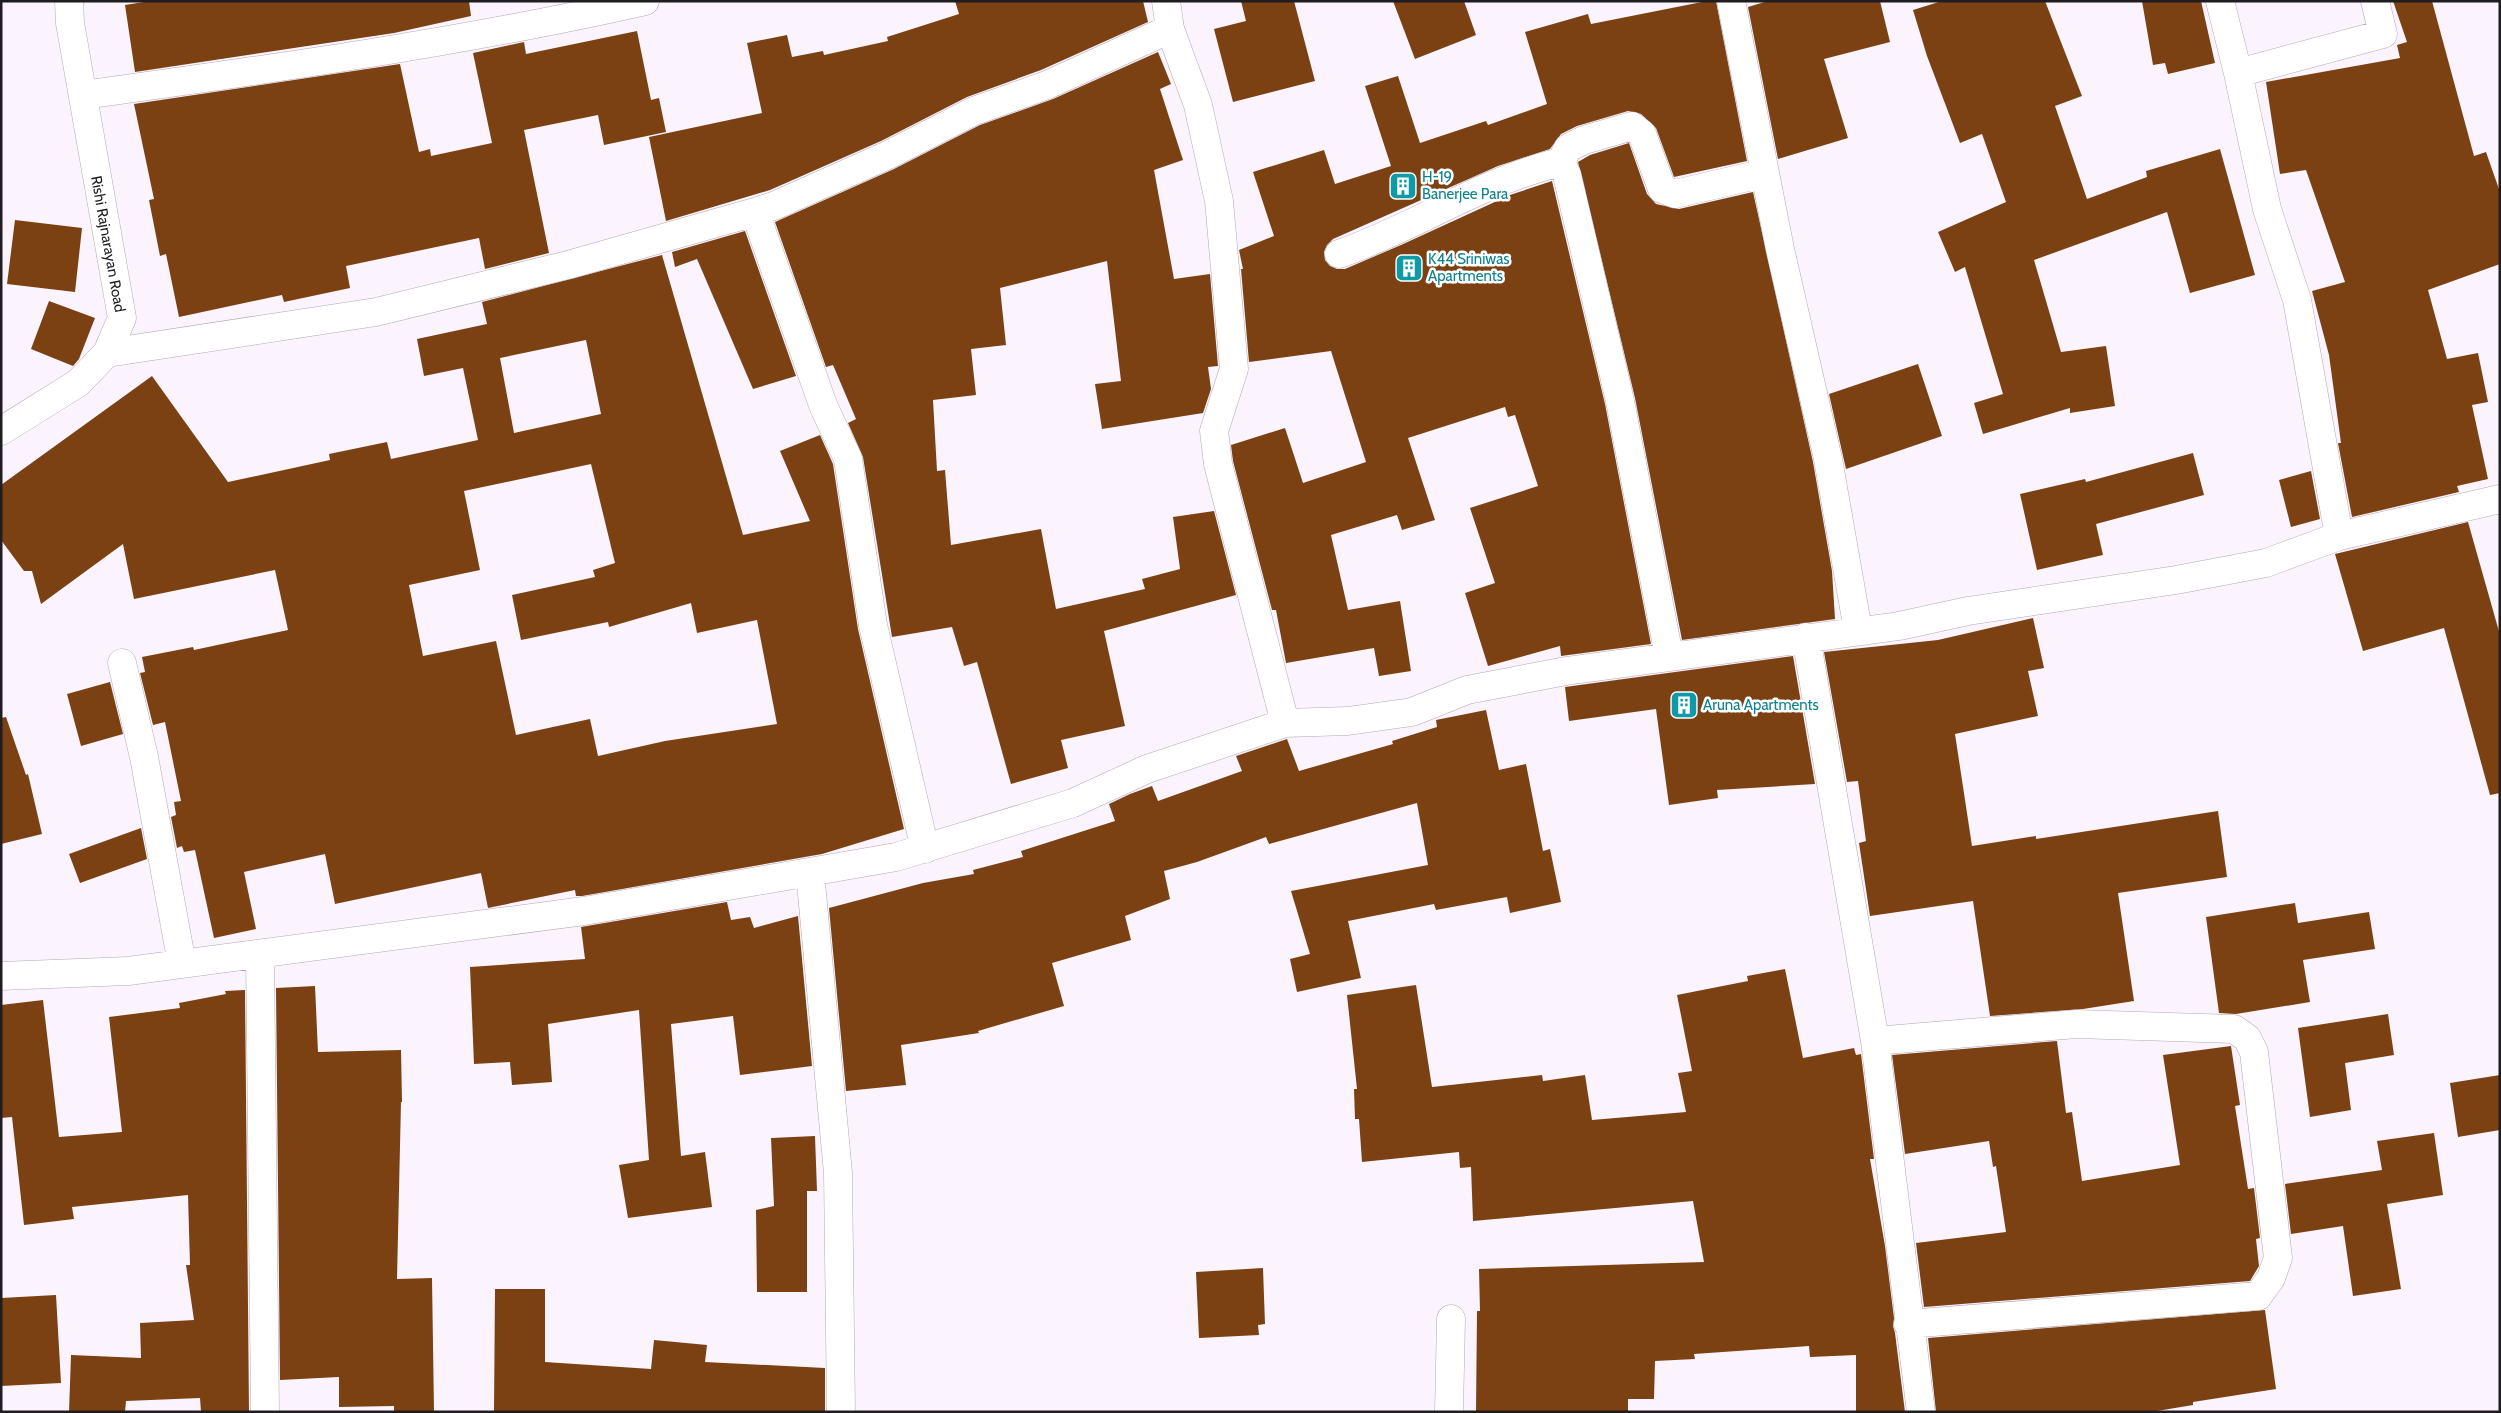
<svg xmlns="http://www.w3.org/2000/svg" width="2501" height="1413" font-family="Cabin,sans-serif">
<rect width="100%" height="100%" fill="#fbf4fe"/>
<path fill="#7c4113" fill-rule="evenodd" d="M 150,1 L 469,1 L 471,16 L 394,33 L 135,72 L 125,5 Z
M 955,1 L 1143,1 L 1148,22 L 1041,70 L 967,97 L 881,141 L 770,190 L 666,221 L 649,137 L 762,113 L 747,43 L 787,35 L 792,57 L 823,51 L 824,55 L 888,41 L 887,37 L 959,14 Z
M 1241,1 L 1294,1 L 1315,81 L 1233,102 L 1214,29 L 1246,21 Z
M 1393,1 L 1464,1 L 1476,35 L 1415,59 Z
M 1707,1 L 1716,1 L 1747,161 L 1674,177 L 1656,128 L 1641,114 L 1628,111 L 1577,126 L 1561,134 L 1550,149 L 1498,166 L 1333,239 L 1327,245 L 1324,252 L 1325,260 L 1330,266 L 1337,269 L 1345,269 L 1401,245 L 1510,195 L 1552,181 L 1605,404 L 1651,644 L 1561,656 L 1560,646 L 1488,666 L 1465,593 L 1495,583 L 1470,508 L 1538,486 L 1515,415 L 1508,417 L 1505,407 L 1408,438 L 1435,520 L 1402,530 L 1397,515 L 1331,535 L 1348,610 L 1400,601 L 1411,671 L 1379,676 L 1374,648 L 1286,663 L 1276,610 L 1272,610 L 1233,461 L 1231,445 L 1285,428 L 1303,483 L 1366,462 L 1331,351 L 1249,362 L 1241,269 L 1243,269 L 1239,250 L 1274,236 L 1253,172 L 1324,150 L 1335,184 L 1391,166 L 1365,86 L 1398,76 L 1420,143 L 1486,121 L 1488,125 L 1547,104 L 1525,32 L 1588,14 L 1591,24 Z
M 1768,1 L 1880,1 L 1890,42 L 1824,59 L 1848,138 L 1778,159 L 1748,7 Z
M 1942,1 L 2045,1 L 2082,96 L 2055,106 L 2087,199 L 2147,177 L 2146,171 L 2220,149 L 2255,275 L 2190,293 L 2167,212 L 2034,260 L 2061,352 L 2106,346 L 2115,406 L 2070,413 L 2070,408 L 1983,434 L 1974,403 L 2003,394 L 1965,267 L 1955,272 L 1938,232 L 2006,202 L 1982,134 L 1960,143 L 1927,56 L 1913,10 Z
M 2142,1 L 2201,1 L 2215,63 L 2168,74 L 2165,63 L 2153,65 Z
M 2393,1 L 2432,1 L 2474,156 L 2486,152 L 2500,192 L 2500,264 L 2428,290 L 2447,359 L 2478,353 L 2488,402 L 2472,405 L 2488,479 L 2457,486 L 2459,492 L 2352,517 L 2338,443 L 2341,443 L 2329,355 L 2312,291 L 2345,282 L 2306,170 L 2280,174 L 2266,82 L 2400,58 L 2397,45 L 2407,42 Z
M 637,31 L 651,100 L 659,98 L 666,132 L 604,145 L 598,115 L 524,130 L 549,253 L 485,269 L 479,238 L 346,266 L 350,288 L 284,302 L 282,295 L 179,317 L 166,254 L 160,256 L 149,200 L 154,199 L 134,104 L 400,64 L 419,152 L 430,149 L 431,156 L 492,143 L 473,53 L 524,42 L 526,54 Z
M 1158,52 L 1171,84 L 1160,89 L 1183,160 L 1154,170 L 1174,279 L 1210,274 L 1218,366 L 1208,367 L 1211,389 L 1203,413 L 1102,429 L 1095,384 L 1121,381 L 1107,261 L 1000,288 L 1006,345 L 971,349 L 976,395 L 933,400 L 937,471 L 945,470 L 951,545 L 1041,529 L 1056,609 L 1145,589 L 1142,579 L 1180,569 L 1173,517 L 1214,511 L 1236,595 L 1104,631 L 1125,726 L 1061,740 L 1068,768 L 1011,784 L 977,662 L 964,666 L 952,627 L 892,637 L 863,457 L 848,423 L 856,419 L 833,365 L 826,367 L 775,222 L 894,169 L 980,125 L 1053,99 Z
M 1629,143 L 1647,194 L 1656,204 L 1679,209 L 1753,192 L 1813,462 L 1832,571 L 1835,619 L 1682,640 L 1635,398 L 1578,162 L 1590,155 Z
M 15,220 L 82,228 L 75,292 L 7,284 Z
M 745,231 L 796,376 L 753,389 L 697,259 L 675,267 L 672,252 Z
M 662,255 L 743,535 L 810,521 L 780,451 L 820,435 L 833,464 L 858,629 L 904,829 L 822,854 L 582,896 L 576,896 L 575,890 L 488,908 L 481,873 L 335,904 L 325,854 L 244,872 L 256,929 L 214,938 L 195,850 L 184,852 L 182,846 L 177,848 L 171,817 L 176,815 L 174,802 L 181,801 L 165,722 L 153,725 L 140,673 L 145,672 L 142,657 L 193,647 L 194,650 L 288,630 L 275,570 L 134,599 L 123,544 L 41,604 L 32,571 L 24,571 L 1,540 L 1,485 L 152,376 L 228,482 L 330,460 L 329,454 L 387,442 L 391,459 L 478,440 L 463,368 L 424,376 L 417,339 L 487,324 L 482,302 ZM 586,340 L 601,414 L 514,433 L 500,358 ZM 591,464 L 615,563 L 593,570 L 595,577 L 512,595 L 521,640 L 608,622 L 609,627 L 691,603 L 697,633 L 757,620 L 777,724 L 665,741 L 598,756 L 590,719 L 516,735 L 496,641 L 423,656 L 409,585 L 480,570 L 464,491 Z
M 49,301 L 95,318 L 79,359 L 73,366 L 31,349 Z
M 1918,364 L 1942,436 L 1846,469 L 1829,394 Z
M 2193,453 L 2204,495 L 2096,524 L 2103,555 L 2037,570 L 2020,494 L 2085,479 L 2086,482 Z
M 2311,471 L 2320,519 L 2291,527 L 2279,480 Z
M 2468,522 L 2500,635 L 2500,793 L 2490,795 L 2444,628 L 2363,651 L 2335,554 Z
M 2033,618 L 2044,668 L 2028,671 L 2038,716 L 1955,734 L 1972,846 L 2036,836 L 2036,839 L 2218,811 L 2227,877 L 2118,893 L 2134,1001 L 2083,1009 L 1990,1016 L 1973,901 L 1870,916 L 1859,843 L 1866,841 L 1858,781 L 1847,782 L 1824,652 L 1938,640 Z
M 1793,656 L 1815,784 L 1717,790 L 1718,798 L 1669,805 L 1656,709 L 1569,721 L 1565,687 Z
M 110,682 L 123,734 L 81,746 L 67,694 Z
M 1486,710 L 1499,770 L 1526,764 L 1543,851 L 1550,849 L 1561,902 L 1510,913 L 1507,897 L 1436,910 L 1434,904 L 1348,921 L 1361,978 L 1297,992 L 1290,959 L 1310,954 L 1291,891 L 1428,865 L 1417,803 L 1269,844 L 1266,837 L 1197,862 L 1164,871 L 1170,899 L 1125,916 L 1131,940 L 1052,963 L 1064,1006 L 978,1031 L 979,1033 L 901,1045 L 906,1085 L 846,1091 L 829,908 L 923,883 L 974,874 L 973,870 L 1023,857 L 1021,851 L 1115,821 L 1109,804 L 1130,794 L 1152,786 L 1158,801 L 1242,771 L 1236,756 L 1287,739 L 1299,771 L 1393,744 L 1392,741 L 1437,727 L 1436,720 Z
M 6,717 L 26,775 L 28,774 L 42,834 L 1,844 L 1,718 Z
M 141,828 L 147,859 L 80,883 L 69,854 Z
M 727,902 L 731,920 L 750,917 L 754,928 L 798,916 L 812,1066 L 740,1075 L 733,1016 L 671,1024 L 681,1156 L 705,1152 L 712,1207 L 628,1218 L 619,1165 L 649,1160 L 639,1010 L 548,1024 L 552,1082 L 512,1085 L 510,1062 L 474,1064 L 470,967 L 585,959 L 581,927 Z
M 2295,903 L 2298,923 L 2369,912 L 2375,949 L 2303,960 L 2310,1002 L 2236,1014 L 2219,1013 L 2206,917 Z
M 1785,969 L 1803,1058 L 1854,1048 L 1856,1055 L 1861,1054 L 1874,1159 L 1870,1159 L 1885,1246 L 1894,1318 L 1893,1326 L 1895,1333 L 1905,1412 L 1856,1412 L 1856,1355 L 1810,1357 L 1809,1346 L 1694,1354 L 1695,1359 L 1655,1361 L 1654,1399 L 1628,1399 L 1628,1412 L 1476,1412 L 1477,1311 L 1480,1311 L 1479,1269 L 1704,1262 L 1693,1201 L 1473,1221 L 1471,1167 L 1460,1168 L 1459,1152 L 1362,1162 L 1359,1119 L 1355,1119 L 1354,1089 L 1357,1089 L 1347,995 L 1416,985 L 1432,1087 L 1542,1075 L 1543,1081 L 1585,1075 L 1592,1120 L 1686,1112 L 1678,1073 L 1692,1071 L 1677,995 L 1748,981 L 1747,976 Z
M 315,986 L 318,1052 L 401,1050 L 402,1102 L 401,1102 L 397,1279 L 432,1278 L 434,1412 L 394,1412 L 394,1406 L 339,1407 L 339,1377 L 280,1380 L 276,988 Z
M 245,990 L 249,1412 L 201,1412 L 200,1398 L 126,1401 L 125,1412 L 69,1412 L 71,1355 L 141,1358 L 140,1323 L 194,1320 L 186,1265 L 190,1265 L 188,1195 L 72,1207 L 74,1219 L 24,1225 L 12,1117 L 1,1118 L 1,1005 L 43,1000 L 59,1137 L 122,1132 L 109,1017 L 180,1008 L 179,1003 L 226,994 L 225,991 Z
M 2388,1014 L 2394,1055 L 2345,1063 L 2351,1110 L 2310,1117 L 2298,1028 Z
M 2057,1041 L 2066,1113 L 2072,1112 L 2082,1181 L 2180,1165 L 2163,1055 L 2231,1046 L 2240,1105 L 2235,1106 L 2248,1189 L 2254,1188 L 2260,1238 L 2256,1239 L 2259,1266 L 2250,1281 L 1924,1307 L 1916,1243 L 2006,1232 L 1996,1166 L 1993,1167 L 1989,1141 L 1905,1154 L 1892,1055 Z
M 2500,1075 L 2500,1130 L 2458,1137 L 2450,1083 Z
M 2434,1133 L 2443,1195 L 2387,1204 L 2401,1289 L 2353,1296 L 2343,1226 L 2291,1234 L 2285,1184 L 2382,1170 L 2377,1141 Z
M 815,1136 L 817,1191 L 807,1191 L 807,1292 L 757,1292 L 756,1210 L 774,1206 L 771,1138 Z
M 1263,1268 L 1265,1324 L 1258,1325 L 1259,1335 L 1199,1338 L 1196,1272 Z
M 495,1289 L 545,1289 L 545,1362 L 651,1369 L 654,1340 L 707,1345 L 705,1362 L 825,1368 L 825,1412 L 494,1412 Z
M 56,1295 L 61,1383 L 1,1386 L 1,1298 Z
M 2265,1310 L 2276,1389 L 2193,1402 L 2193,1405 L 2151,1412 L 1936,1412 L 1928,1338 Z"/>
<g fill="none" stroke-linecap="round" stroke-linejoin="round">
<g stroke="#b1a9b4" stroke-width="29">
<path id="street" d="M 1166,1 L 1170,29 L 1198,105 L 1219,201 L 1234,369 L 1214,431 L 1218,464 L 1285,723
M 1731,1 L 1780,249 L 1828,459 L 1858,630
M 2220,1 L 2238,73
M 83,95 C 271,69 459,43 645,1
M 1561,162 L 1568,148 L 1584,140 L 1632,126 L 1642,134 L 1662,189 L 1675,194 L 1765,173
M 1339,254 C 1414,228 1483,180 1561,162 L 1567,175 L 1620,401 L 1669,656
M 107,353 L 376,312 L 568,265 L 755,212
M 2339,536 L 2297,300 L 2267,209 L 2238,73 L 2383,34 L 2375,1
M 1806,637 L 1875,1041 L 1921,1412
M 122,663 L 144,757 L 182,964
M 925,849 L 873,625 L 848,459 L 823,405 L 755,212 L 776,205 L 888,155 L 974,111 L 1047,85 L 1170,29
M 810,872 L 838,1173 L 841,1412
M 260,954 L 265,1412
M 1,976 L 128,971 L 584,911 L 896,857 L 1073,803 L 1147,769 L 1285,723 L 1348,721 L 1412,712 L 1467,690 L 1566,671 L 1899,626 L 1968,611 L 2176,580 L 2266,563 L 2339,536 L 2500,499
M 1875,1041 L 2076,1024 L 2234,1029 L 2247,1038 L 2254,1052 L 2278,1258 L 2271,1278 L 2258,1296 L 1908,1324
M 1449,1412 L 1451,1319"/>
</g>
<g stroke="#b1a9b4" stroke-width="29">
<path id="secondary" d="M 1,431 L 78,383 L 107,353 L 122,318 L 70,23 L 69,1"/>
</g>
<use href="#street" stroke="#fff" stroke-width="28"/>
<use href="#secondary" stroke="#fff" stroke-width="28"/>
</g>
<defs>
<g id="building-square" transform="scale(1.4375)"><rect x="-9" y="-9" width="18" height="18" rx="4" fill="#0f9aa8" stroke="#fff"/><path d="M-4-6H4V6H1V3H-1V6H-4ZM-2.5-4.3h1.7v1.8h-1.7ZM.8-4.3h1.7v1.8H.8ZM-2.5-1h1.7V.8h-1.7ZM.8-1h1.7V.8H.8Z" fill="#fff"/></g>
</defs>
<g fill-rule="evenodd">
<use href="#building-square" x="1403" y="186"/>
<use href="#building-square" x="1409" y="268"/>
<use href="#building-square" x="1684" y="705"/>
</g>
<g text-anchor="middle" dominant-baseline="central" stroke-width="5" stroke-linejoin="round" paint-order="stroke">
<g font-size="15" fill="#0d838f" stroke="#fff" text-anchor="start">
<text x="1422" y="177">H-19<tspan x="1422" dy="17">Banerjee Para</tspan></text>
<text x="1428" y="259">K44 Sriniwas<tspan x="1428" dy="17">Apartments</tspan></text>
<text x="1703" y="705">Aruna Apartments</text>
</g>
<g font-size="15" fill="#201d21" stroke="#fff">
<text transform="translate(108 244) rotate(80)">Rishi Rajnarayan Road</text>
</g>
</g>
<rect width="2501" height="1413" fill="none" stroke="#201d21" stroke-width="5"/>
</svg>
